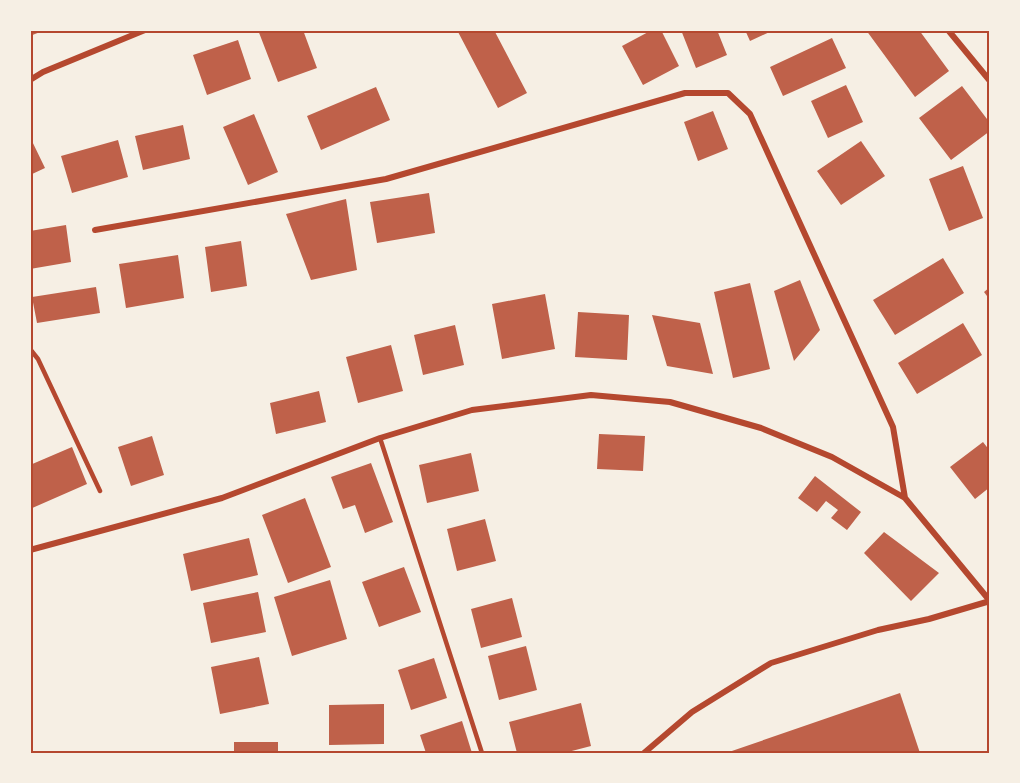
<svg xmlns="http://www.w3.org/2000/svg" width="1020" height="783" font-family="Helvetica,sans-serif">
<rect width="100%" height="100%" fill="#f6efe4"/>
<path fill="#bf614a" d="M 30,30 L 40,30 L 40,32 L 30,36 Z
M 258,30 L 303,30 L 317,68 L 278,82 Z
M 457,30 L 494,30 L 527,93 L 498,108 Z
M 652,30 L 661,30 L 679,66 L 643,85 L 622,46 Z
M 681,30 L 717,30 L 727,55 L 696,68 Z
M 745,30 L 774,30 L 750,41 Z
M 866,30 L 919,30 L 949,71 L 915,97 Z
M 832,38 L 846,68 L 783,96 L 770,67 Z
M 238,40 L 251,79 L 207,95 L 193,55 Z
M 846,85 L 863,122 L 828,138 L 811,101 Z
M 962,86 L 990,123 L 990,131 L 951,160 L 919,118 Z
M 376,87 L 390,120 L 321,150 L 307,116 Z
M 713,111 L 728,149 L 698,161 L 684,122 Z
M 254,114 L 278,172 L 248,185 L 223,127 Z
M 183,125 L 190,159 L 143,170 L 135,136 Z
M 30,137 L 45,168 L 30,175 Z
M 118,140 L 128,177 L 72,193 L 61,156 Z
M 861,141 L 885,176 L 841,205 L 817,171 Z
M 963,166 L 983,218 L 949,231 L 929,179 Z
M 429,193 L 435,233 L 377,243 L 370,202 Z
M 346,199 L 357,270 L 311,280 L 286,214 Z
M 66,225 L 71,262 L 30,269 L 30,231 Z
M 241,241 L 247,286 L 211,292 L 205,247 Z
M 178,255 L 184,298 L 126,308 L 119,264 Z
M 943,258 L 964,293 L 895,335 L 873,300 Z
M 800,280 L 820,330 L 794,361 L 774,291 Z
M 750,283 L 770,369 L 733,378 L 714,292 Z
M 96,287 L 100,313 L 37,323 L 32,297 Z
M 990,287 L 990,300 L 984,292 Z
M 545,294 L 555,349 L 502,359 L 492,304 Z
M 578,312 L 629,315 L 627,360 L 575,357 Z
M 652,315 L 700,323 L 713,374 L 667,366 Z
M 963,323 L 982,355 L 917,394 L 898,363 Z
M 455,325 L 464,365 L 423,375 L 414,335 Z
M 391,345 L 403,391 L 358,403 L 346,357 Z
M 319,391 L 326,422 L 276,434 L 270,403 Z
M 599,434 L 645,436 L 643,471 L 597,469 Z
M 152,436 L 164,475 L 131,486 L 118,447 Z
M 983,442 L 990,451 L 990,487 L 975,499 L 950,467 Z
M 72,447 L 87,484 L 30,509 L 30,465 Z
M 471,453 L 479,491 L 427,503 L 419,465 Z
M 371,463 L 393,522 L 365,533 L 355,505 L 343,509 L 331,477 Z
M 815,476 L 861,512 L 847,530 L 831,518 L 838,510 L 826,501 L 817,512 L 798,498 Z
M 305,498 L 331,567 L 288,583 L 262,515 Z
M 485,519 L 496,561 L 457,571 L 447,529 Z
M 884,532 L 939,573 L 911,601 L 864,553 Z
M 249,538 L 258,575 L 191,591 L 183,554 Z
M 404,567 L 421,612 L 379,627 L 362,582 Z
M 330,580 L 347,639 L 292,656 L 274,597 Z
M 258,592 L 266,632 L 211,643 L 203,603 Z
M 512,598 L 522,637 L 481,648 L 471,609 Z
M 526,646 L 537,690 L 499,700 L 488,656 Z
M 259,657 L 269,704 L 220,714 L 211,667 Z
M 434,658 L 447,698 L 411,710 L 398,670 Z
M 900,693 L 920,753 L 726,753 Z
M 581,703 L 591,746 L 564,753 L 517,753 L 509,722 Z
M 384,704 L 384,744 L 329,745 L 329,705 Z
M 462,721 L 472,753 L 426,753 L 420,735 Z
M 234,742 L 278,742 L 278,753 L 234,753 Z"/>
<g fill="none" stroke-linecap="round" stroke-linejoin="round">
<path stroke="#b5482f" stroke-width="4.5" d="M 30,349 L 38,359 L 100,491
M 380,438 L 482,753"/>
<path stroke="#b5482f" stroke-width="6" d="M 948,30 L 990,81
M 30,80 L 43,72 L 145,30
M 95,230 L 386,179 L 685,93 L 728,93 L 750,114 L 893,427 L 905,498
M 30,550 L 222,498 L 380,438 L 472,410 L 591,395 L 670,402 L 761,428 L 832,457 L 905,498 L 990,601 L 929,619 L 878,630 L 771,663 L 692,712 L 644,753"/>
</g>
<rect width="1020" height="783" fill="none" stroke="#f6efe4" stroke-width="63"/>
<rect x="32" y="32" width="956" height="720" fill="none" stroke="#b5482f" stroke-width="2"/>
</svg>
